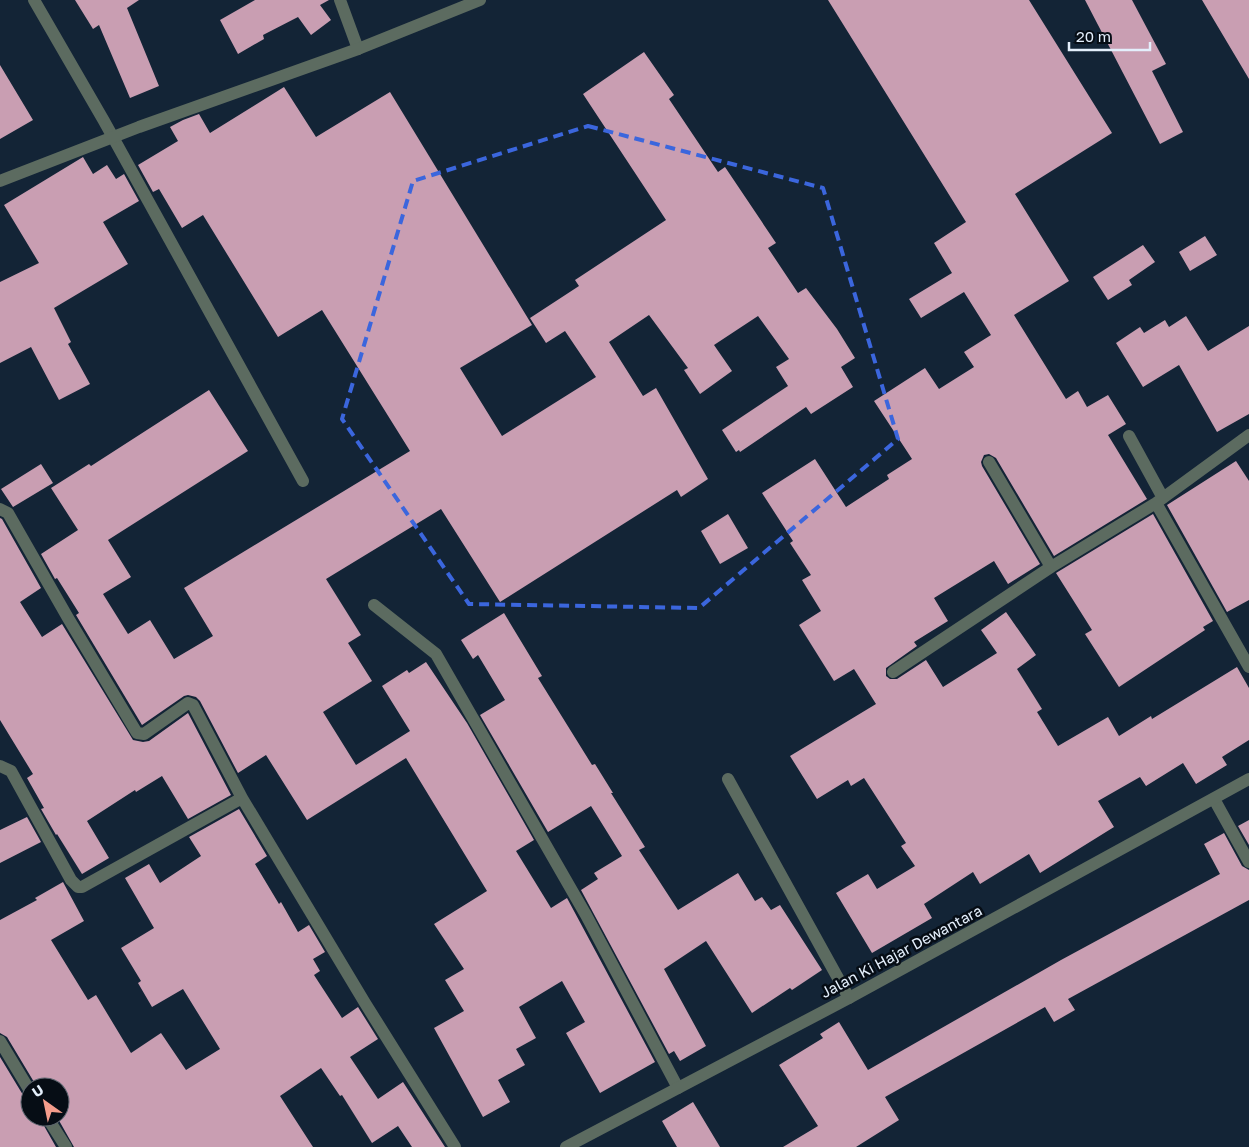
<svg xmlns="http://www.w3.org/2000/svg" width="1249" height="1147" font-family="'Golos Text',sans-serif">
<rect width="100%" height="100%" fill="#132436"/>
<path fill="#c99eb2" d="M 75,0 L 139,0 L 127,8 L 159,86 L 130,98 L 99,25 L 93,29 Z
M 255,0 L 329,0 L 320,5 L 331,20 L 311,35 L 298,17 L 263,35 L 264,39 L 238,54 L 220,20 Z
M 828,0 L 1029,0 L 1112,133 L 1015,194 L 1069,281 L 1014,315 L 1066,399 L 1078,391 L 1087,407 L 1108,395 L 1126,424 L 1108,435 L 1147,499 L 1054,556 L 996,458 L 989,454 L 984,455 L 981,462 L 982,466 L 1040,564 L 1008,584 L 994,561 L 934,598 L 948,621 L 914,642 L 917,646 L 886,668 L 886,676 L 890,679 L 897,679 L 926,660 L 943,687 L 997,653 L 981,630 L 1006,612 L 1036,655 L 1017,669 L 1042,709 L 1037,712 L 1058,746 L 1108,717 L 1119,736 L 1151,716 L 1152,719 L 1237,667 L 1249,688 L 1249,740 L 1222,757 L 1227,765 L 1196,784 L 1183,763 L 1146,786 L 1140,777 L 1098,801 L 1114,827 L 1040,873 L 1029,854 L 980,884 L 973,872 L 924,904 L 932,918 L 872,953 L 836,893 L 868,874 L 877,889 L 915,866 L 901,846 L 906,843 L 864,778 L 851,786 L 848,780 L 817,799 L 790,756 L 876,704 L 854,669 L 834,681 L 799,625 L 821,611 L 802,580 L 811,575 L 790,543 L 793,541 L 762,493 L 815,459 L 846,507 L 889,479 L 887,475 L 912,459 L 874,401 L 925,368 L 939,389 L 974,367 L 964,352 L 991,335 L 964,292 L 921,318 L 909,299 L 952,273 L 934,243 L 966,222 Z
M 1085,0 L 1132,0 L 1166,64 L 1152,71 L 1183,132 L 1160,144 Z
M 1202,0 L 1249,0 L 1249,79 Z
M 644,52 L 674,95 L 669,99 L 718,172 L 725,167 L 776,243 L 768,248 L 798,293 L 806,288 L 837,329 L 855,358 L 841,367 L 853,387 L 811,414 L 806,407 L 740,452 L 739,450 L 736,452 L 722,430 L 788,386 L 776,367 L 789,359 L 758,316 L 714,345 L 732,371 L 700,394 L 684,370 L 688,368 L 649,315 L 609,342 L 643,396 L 656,388 L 708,479 L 681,497 L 677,490 L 500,602 L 441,509 L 326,579 L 361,635 L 348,643 L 372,681 L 323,712 L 356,765 L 410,731 L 382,686 L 407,670 L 409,673 L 426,662 L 467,723 L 534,840 L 516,851 L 551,908 L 567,898 L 655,1062 L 600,1093 L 566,1033 L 585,1022 L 562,981 L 519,1007 L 536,1038 L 516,1049 L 525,1065 L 498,1080 L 510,1102 L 483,1117 L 434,1028 L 464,1011 L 445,980 L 464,969 L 434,924 L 487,891 L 406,758 L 307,820 L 266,755 L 238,773 L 200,701 L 196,697 L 188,695 L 184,696 L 142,725 L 76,615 L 79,613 L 57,578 L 55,579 L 41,554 L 78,530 L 51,488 L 89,464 L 91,466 L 209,390 L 248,451 L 108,540 L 131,577 L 103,594 L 128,634 L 150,620 L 174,659 L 213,636 L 184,588 L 410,451 L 322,310 L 278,337 L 203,215 L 182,228 L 159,189 L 153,192 L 138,165 L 178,141 L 170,127 L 183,120 L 199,114 L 210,133 L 284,87 L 316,137 L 390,92 L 532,325 L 460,368 L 502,436 L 596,377 L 565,331 L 546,343 L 530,318 L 579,286 L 575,280 L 666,220 L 583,94 Z
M 0,65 L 33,120 L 0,139 Z
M 83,157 L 93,174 L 107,165 L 116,179 L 124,174 L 139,201 L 103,222 L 128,264 L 54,308 L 71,342 L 68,344 L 90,384 L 59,400 L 31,347 L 0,363 L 0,282 L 39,263 L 4,205 Z
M 1205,236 L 1217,255 L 1190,271 L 1179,252 Z
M 1143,245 L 1155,262 L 1129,280 L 1132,285 L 1108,300 L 1093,277 Z
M 1186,316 L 1208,351 L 1249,326 L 1249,414 L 1217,432 L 1179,365 L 1143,387 L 1116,343 L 1140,327 L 1144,333 L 1165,320 L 1169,327 Z
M 1236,461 L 1249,481 L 1249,600 L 1227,612 L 1167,505 Z
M 41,464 L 53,483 L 13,507 L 1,489 Z
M 728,514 L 748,548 L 720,564 L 701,531 Z
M 1153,514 L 1213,621 L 1203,627 L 1205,630 L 1119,687 L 1085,634 L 1092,630 L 1056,573 Z
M 0,518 L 2,519 L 41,588 L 20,602 L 42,637 L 62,624 L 133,740 L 143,742 L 149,741 L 188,713 L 231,795 L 188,819 L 162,776 L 136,792 L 135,790 L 87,821 L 109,858 L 82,874 L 57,834 L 56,835 L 41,809 L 44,808 L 27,778 L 33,774 L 0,720 Z
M 504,613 L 542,676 L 538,678 L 592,765 L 595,764 L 613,793 L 611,793 L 645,847 L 639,850 L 678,910 L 738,873 L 755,901 L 762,897 L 771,910 L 780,905 L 822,970 L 792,990 L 790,988 L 752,1013 L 706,941 L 664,969 L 706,1046 L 680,1061 L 674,1051 L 669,1054 L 581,890 L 598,879 L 594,873 L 622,856 L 591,806 L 548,832 L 480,715 L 505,700 L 478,655 L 473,659 L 461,640 Z
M 239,809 L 267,856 L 255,864 L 279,904 L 281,902 L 298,932 L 309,925 L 325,952 L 313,959 L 320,971 L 314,975 L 342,1018 L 358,1007 L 378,1039 L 350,1057 L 378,1099 L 403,1082 L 445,1147 L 412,1147 L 398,1126 L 372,1143 L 342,1095 L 340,1096 L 321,1068 L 280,1096 L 313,1147 L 74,1147 L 57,1117 L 60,1117 L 60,1087 L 37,1087 L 7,1037 L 0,1033 L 0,920 L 37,900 L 35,898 L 63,882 L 84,921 L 51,940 L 88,1000 L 96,995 L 131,1053 L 161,1033 L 186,1070 L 220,1049 L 183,989 L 152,1007 L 138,983 L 141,981 L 121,948 L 154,928 L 125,878 L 149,864 L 160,883 L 201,856 L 189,837 Z
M 27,817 L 41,842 L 0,863 L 0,830 Z
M 1249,820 L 1249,845 L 1238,826 Z
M 1224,833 L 1242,866 L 1249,870 L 1249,900 L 1068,999 L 1075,1010 L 1054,1022 L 1045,1007 L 885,1097 L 899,1120 L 856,1147 L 783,1147 L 818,1126 L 779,1065 L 823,1038 L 820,1034 L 839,1022 L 868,1070 L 1061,960 L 1220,874 L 1204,844 Z
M 0,1057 L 23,1095 L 30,1099 L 30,1117 L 39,1117 L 56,1147 L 0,1147 Z
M 693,1102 L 720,1147 L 677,1147 L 662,1121 Z"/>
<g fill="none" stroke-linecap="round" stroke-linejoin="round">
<path stroke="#5c6b60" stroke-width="12" d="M 34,0 L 104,121 L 303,481
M 340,0 L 358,49"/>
<path stroke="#5c6b60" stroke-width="12" d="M 0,181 L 139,127 L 358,49 L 480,0
M 1249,435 L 1156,503 L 1249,667
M 1129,436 L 1163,498
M 989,462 L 1051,567
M 0,509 L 8,513 L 68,618 L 137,733 L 144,734 L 188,703 L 193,705 L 242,798 L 365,1003 L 455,1147
M 374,605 L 436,654 L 586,915 L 678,1088
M 893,672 L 1051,567 L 1156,503
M 0,766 L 11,771 L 71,880 L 78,887 L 82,887 L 242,798
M 728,779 L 849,998
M 1214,799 L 1249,862
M 0,1041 L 30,1091
M 47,1117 L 66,1147"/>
<path stroke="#5c6b60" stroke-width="12" d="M 566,1147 L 849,998 L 1249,779"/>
</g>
<path fill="none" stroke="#3b66dd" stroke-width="4" stroke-dasharray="10 6" stroke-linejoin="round" d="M 588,126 L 823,188 L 898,439 L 699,608 L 469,604 L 342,419 L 413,181 Z"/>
<g text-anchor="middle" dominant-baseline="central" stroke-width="5" stroke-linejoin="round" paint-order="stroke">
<g font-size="15" fill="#e4effc" stroke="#060d15">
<text transform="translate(901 951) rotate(-28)">Jalan Ki Hajar Dewantara</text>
</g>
</g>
<g transform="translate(45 1102) rotate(327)"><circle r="24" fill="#060d15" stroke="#5f6771"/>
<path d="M0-4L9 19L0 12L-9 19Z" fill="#f49d8c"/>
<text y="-8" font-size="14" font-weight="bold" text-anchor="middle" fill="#e4effc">U</text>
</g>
<path d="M1069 42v8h81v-8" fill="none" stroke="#e4effc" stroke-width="2.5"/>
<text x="1076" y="42" font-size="15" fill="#e4effc" stroke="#060d15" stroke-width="4" paint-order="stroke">20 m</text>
</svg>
